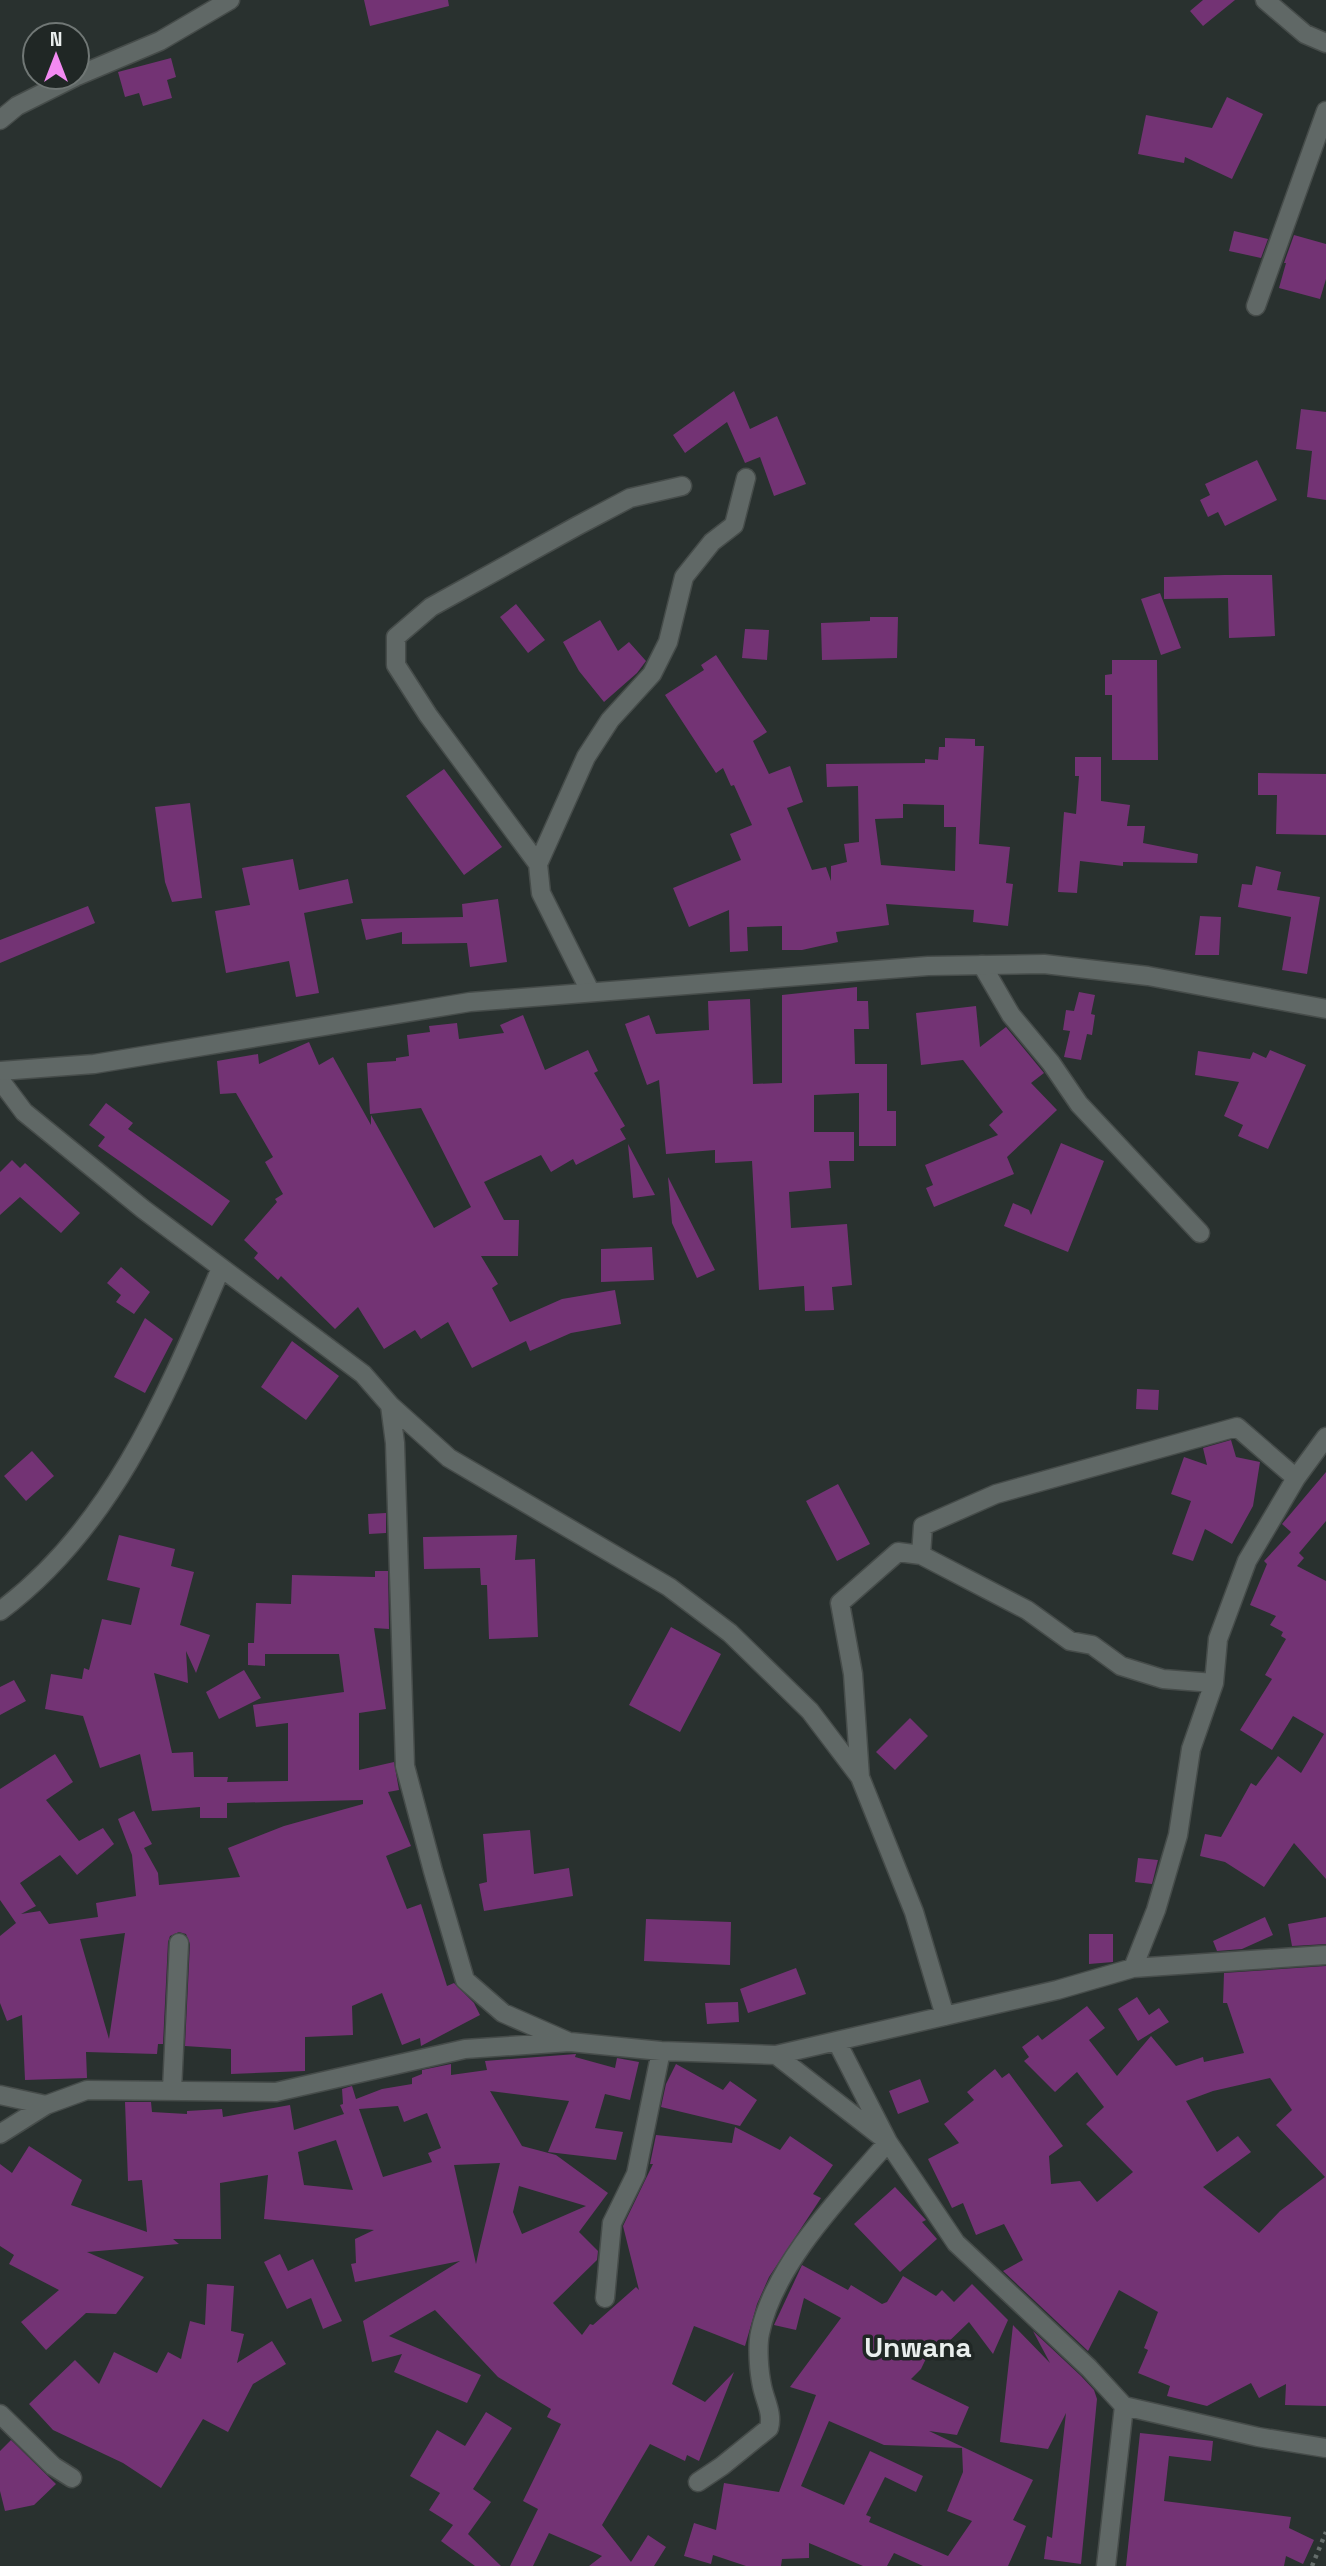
<svg xmlns="http://www.w3.org/2000/svg" width="1326" height="2566" font-family="'Space Grotesk',sans-serif">
<rect width="100%" height="100%" fill="#29312f"/>
<path fill="#733374" fill-rule="evenodd" d="M 364,0 L 448,0 L 449,6 L 370,26 Z
M 1203,0 L 1235,0 L 1203,26 L 1190,11 Z
M 171,58 L 176,77 L 167,80 L 172,98 L 143,106 L 139,93 L 125,97 L 118,72 Z
M 1227,97 L 1263,114 L 1232,179 L 1185,157 L 1184,163 L 1138,154 L 1146,115 L 1212,128 Z
M 1234,231 L 1268,239 L 1261,258 L 1229,251 Z
M 1294,235 L 1326,244 L 1326,279 L 1320,299 L 1279,288 L 1286,263 L 1284,263 Z
M 734,391 L 750,429 L 777,416 L 806,484 L 774,496 L 760,457 L 745,463 L 727,422 L 685,453 L 673,435 Z
M 1301,409 L 1326,412 L 1326,500 L 1307,497 L 1312,451 L 1296,449 Z
M 1257,460 L 1277,500 L 1225,526 L 1218,512 L 1208,517 L 1200,500 L 1210,495 L 1205,484 Z
M 1224,575 L 1272,575 L 1275,636 L 1229,638 L 1228,598 L 1164,599 L 1164,577 Z
M 1160,593 L 1181,648 L 1161,655 L 1141,599 Z
M 516,604 L 545,640 L 528,653 L 500,617 Z
M 870,617 L 898,617 L 897,658 L 822,660 L 821,623 L 870,621 Z
M 600,620 L 618,651 L 629,642 L 646,661 L 637,673 L 604,702 L 579,671 L 563,642 Z
M 745,629 L 769,630 L 767,660 L 742,658 Z
M 716,655 L 767,732 L 753,741 L 769,774 L 790,766 L 803,802 L 787,808 L 812,870 L 826,867 L 831,881 L 831,866 L 847,862 L 844,844 L 859,842 L 858,786 L 827,787 L 826,764 L 925,763 L 925,759 L 938,760 L 939,747 L 945,747 L 945,738 L 975,739 L 975,746 L 984,746 L 979,844 L 1010,847 L 1006,883 L 1013,884 L 1008,926 L 973,922 L 974,910 L 886,904 L 889,925 L 836,932 L 838,942 L 802,950 L 782,950 L 782,926 L 747,927 L 748,951 L 730,952 L 729,910 L 689,927 L 673,888 L 741,860 L 730,834 L 752,825 L 734,785 L 731,786 L 723,768 L 716,773 L 665,695 L 704,670 L 701,665 ZM 903,804 L 944,805 L 944,827 L 956,827 L 955,871 L 881,865 L 875,819 L 903,818 Z
M 1112,660 L 1157,660 L 1158,760 L 1112,760 L 1112,695 L 1105,695 L 1105,675 L 1112,674 Z
M 1075,757 L 1101,757 L 1101,801 L 1130,805 L 1127,826 L 1145,826 L 1143,843 L 1198,854 L 1197,863 L 1123,862 L 1123,866 L 1080,861 L 1077,893 L 1058,892 L 1064,812 L 1076,814 L 1079,776 L 1075,776 Z
M 444,769 L 502,847 L 464,875 L 406,796 Z
M 1258,773 L 1326,774 L 1326,835 L 1276,834 L 1277,795 L 1258,795 Z
M 190,803 L 202,898 L 172,902 L 165,882 L 155,807 Z
M 293,859 L 299,890 L 348,879 L 353,903 L 304,913 L 319,993 L 296,997 L 289,961 L 226,973 L 215,911 L 250,905 L 242,868 Z
M 1256,866 L 1281,872 L 1277,890 L 1320,897 L 1307,974 L 1282,970 L 1291,917 L 1238,907 L 1242,884 L 1252,885 Z
M 498,899 L 507,962 L 470,967 L 467,943 L 402,944 L 402,932 L 366,940 L 361,919 L 463,917 L 462,904 Z
M 88,906 L 95,923 L 0,963 L 0,940 Z
M 1200,916 L 1221,917 L 1219,955 L 1195,955 Z
M 857,987 L 857,1001 L 868,1001 L 869,1029 L 854,1029 L 855,1064 L 887,1064 L 887,1111 L 896,1111 L 896,1146 L 859,1146 L 859,1093 L 814,1095 L 814,1132 L 854,1132 L 854,1161 L 829,1161 L 831,1188 L 789,1192 L 791,1228 L 847,1224 L 852,1285 L 832,1287 L 834,1310 L 805,1311 L 804,1286 L 759,1290 L 752,1161 L 715,1163 L 715,1150 L 666,1154 L 659,1080 L 647,1085 L 625,1024 L 649,1015 L 656,1034 L 709,1030 L 708,1001 L 750,999 L 753,1084 L 782,1083 L 782,995 Z
M 1079,992 L 1095,995 L 1091,1014 L 1095,1015 L 1092,1035 L 1087,1034 L 1081,1060 L 1064,1057 L 1070,1031 L 1063,1030 L 1066,1010 L 1074,1011 Z
M 976,1006 L 980,1047 L 1006,1027 L 1044,1073 L 1031,1083 L 1057,1110 L 1007,1157 L 1014,1174 L 934,1207 L 926,1188 L 933,1185 L 925,1165 L 998,1135 L 989,1125 L 1003,1112 L 963,1060 L 921,1065 L 916,1013 Z
M 523,1015 L 545,1070 L 588,1050 L 598,1071 L 594,1073 L 625,1126 L 620,1129 L 626,1139 L 576,1165 L 573,1159 L 551,1172 L 541,1155 L 484,1182 L 504,1220 L 519,1220 L 518,1256 L 481,1256 L 498,1284 L 492,1288 L 510,1322 L 562,1299 L 615,1290 L 621,1324 L 571,1333 L 530,1351 L 526,1341 L 472,1368 L 448,1322 L 421,1339 L 415,1330 L 384,1349 L 358,1307 L 335,1329 L 281,1276 L 278,1280 L 254,1258 L 258,1253 L 244,1240 L 277,1202 L 275,1199 L 283,1194 L 265,1162 L 273,1157 L 236,1093 L 220,1094 L 217,1061 L 258,1054 L 259,1064 L 309,1042 L 319,1065 L 333,1057 L 371,1125 L 371,1115 L 434,1228 L 471,1207 L 421,1108 L 370,1114 L 367,1063 L 396,1061 L 396,1058 L 409,1056 L 407,1035 L 430,1032 L 429,1026 L 457,1023 L 459,1039 L 504,1033 L 500,1025 Z
M 1270,1050 L 1306,1065 L 1268,1149 L 1238,1136 L 1243,1125 L 1224,1116 L 1239,1082 L 1195,1075 L 1198,1051 L 1250,1059 L 1253,1052 L 1266,1058 Z
M 106,1103 L 133,1123 L 128,1129 L 230,1201 L 212,1226 L 98,1146 L 105,1137 L 89,1125 Z
M 1061,1143 L 1104,1161 L 1068,1252 L 1004,1226 L 1013,1203 L 1029,1210 L 1031,1215 Z
M 628,1144 L 655,1195 L 633,1198 Z
M 12,1160 L 20,1168 L 25,1163 L 80,1213 L 61,1233 L 20,1197 L 0,1215 L 0,1172 Z
M 668,1177 L 715,1270 L 697,1278 L 672,1223 Z
M 652,1247 L 654,1280 L 601,1282 L 601,1249 Z
M 121,1267 L 150,1292 L 134,1314 L 116,1302 L 121,1295 L 107,1283 Z
M 145,1318 L 173,1339 L 145,1393 L 114,1377 Z
M 292,1341 L 339,1376 L 306,1420 L 261,1387 Z
M 1137,1389 L 1159,1390 L 1158,1410 L 1136,1409 Z
M 1231,1440 L 1236,1457 L 1260,1462 L 1253,1506 L 1232,1544 L 1205,1529 L 1193,1561 L 1172,1554 L 1191,1501 L 1171,1494 L 1184,1457 L 1207,1465 L 1203,1448 Z
M 32,1451 L 54,1476 L 26,1501 L 4,1476 Z
M 1326,1472 L 1326,1521 L 1299,1553 L 1304,1558 L 1297,1566 L 1326,1581 L 1326,1879 L 1294,1843 L 1264,1887 L 1225,1862 L 1200,1856 L 1205,1834 L 1221,1837 L 1251,1783 L 1256,1786 L 1278,1756 L 1301,1773 L 1324,1734 L 1293,1716 L 1272,1750 L 1240,1730 L 1272,1679 L 1265,1675 L 1286,1639 L 1281,1636 L 1283,1632 L 1270,1625 L 1276,1616 L 1250,1605 L 1267,1564 L 1264,1561 L 1291,1532 L 1282,1524 Z
M 838,1484 L 870,1544 L 837,1561 L 806,1501 Z
M 386,1513 L 386,1533 L 369,1534 L 368,1514 Z
M 119,1535 L 175,1549 L 171,1566 L 194,1572 L 180,1625 L 210,1635 L 196,1673 L 186,1651 L 188,1683 L 154,1673 L 172,1753 L 193,1752 L 194,1777 L 228,1777 L 227,1782 L 288,1781 L 288,1723 L 256,1727 L 253,1705 L 344,1692 L 339,1654 L 265,1654 L 265,1666 L 248,1665 L 248,1643 L 254,1643 L 256,1603 L 291,1604 L 292,1575 L 375,1577 L 375,1571 L 388,1571 L 389,1629 L 374,1628 L 386,1709 L 359,1713 L 359,1770 L 394,1762 L 399,1790 L 388,1792 L 411,1846 L 386,1856 L 407,1909 L 421,1904 L 447,1986 L 454,1983 L 474,2003 L 480,2015 L 421,2046 L 420,2038 L 402,2045 L 382,1993 L 352,2006 L 353,2035 L 305,2037 L 305,2071 L 231,2074 L 231,2049 L 185,2046 L 190,1944 L 186,1934 L 179,1932 L 170,1936 L 168,1942 L 163,2044 L 158,2044 L 157,2054 L 86,2052 L 87,2078 L 25,2080 L 22,2015 L 7,2021 L 0,2003 L 0,1936 L 16,1923 L 0,1900 L 0,1789 L 55,1754 L 73,1782 L 46,1800 L 79,1841 L 103,1828 L 114,1844 L 77,1875 L 60,1855 L 20,1883 L 36,1906 L 21,1914 L 40,1911 L 49,1924 L 98,1917 L 96,1903 L 136,1896 L 132,1855 L 118,1819 L 134,1811 L 152,1844 L 144,1848 L 158,1873 L 159,1885 L 240,1877 L 228,1848 L 284,1826 L 363,1804 L 363,1800 L 227,1803 L 227,1818 L 200,1818 L 200,1807 L 152,1811 L 140,1754 L 100,1768 L 83,1716 L 45,1709 L 51,1674 L 82,1679 L 84,1668 L 89,1670 L 102,1619 L 131,1625 L 140,1588 L 107,1580 ZM 125,1933 L 109,2039 L 80,1939 Z
M 517,1535 L 515,1560 L 535,1559 L 538,1637 L 489,1639 L 487,1585 L 481,1585 L 480,1568 L 424,1569 L 423,1537 Z
M 671,1627 L 721,1654 L 680,1732 L 629,1705 Z
M 244,1670 L 261,1698 L 219,1719 L 206,1692 Z
M 14,1680 L 26,1701 L 0,1715 L 0,1687 Z
M 910,1718 L 928,1736 L 895,1770 L 876,1752 Z
M 530,1830 L 534,1874 L 569,1868 L 573,1896 L 484,1911 L 479,1884 L 487,1882 L 483,1834 Z
M 1138,1858 L 1158,1860 L 1152,1884 L 1135,1882 Z
M 1265,1917 L 1273,1935 L 1242,1949 L 1217,1951 L 1213,1941 Z
M 1326,1917 L 1326,1944 L 1292,1946 L 1288,1924 Z
M 646,1919 L 731,1922 L 730,1965 L 644,1961 Z
M 1089,1934 L 1113,1934 L 1113,1962 L 1089,1964 Z
M 1326,1966 L 1326,2406 L 1285,2405 L 1286,2384 L 1259,2398 L 1251,2383 L 1207,2406 L 1167,2396 L 1170,2386 L 1138,2373 L 1148,2350 L 1144,2348 L 1158,2312 L 1119,2290 L 1088,2351 L 1003,2271 L 1023,2260 L 1004,2224 L 976,2235 L 963,2203 L 952,2208 L 928,2159 L 959,2143 L 944,2124 L 974,2100 L 967,2092 L 995,2069 L 1002,2078 L 1009,2073 L 1063,2146 L 1049,2156 L 1051,2184 L 1080,2181 L 1097,2202 L 1133,2172 L 1086,2124 L 1104,2107 L 1077,2072 L 1055,2092 L 1024,2061 L 1029,2057 L 1022,2047 L 1038,2035 L 1042,2040 L 1087,2006 L 1105,2028 L 1089,2040 L 1117,2076 L 1151,2036 L 1176,2066 L 1203,2057 L 1204,2062 L 1244,2053 L 1227,2003 L 1223,2003 L 1224,1973 ZM 1270,2078 L 1292,2110 L 1276,2125 L 1325,2177 L 1280,2211 L 1259,2233 L 1203,2187 L 1251,2152 L 1238,2136 L 1217,2152 L 1186,2101 L 1213,2091 Z
M 796,1968 L 806,1994 L 748,2013 L 740,1989 Z
M 1137,1997 L 1149,2015 L 1159,2008 L 1169,2022 L 1138,2041 L 1118,2009 Z
M 738,2002 L 739,2022 L 707,2024 L 705,2003 Z
M 576,2054 L 575,2057 L 615,2068 L 617,2058 L 639,2062 L 630,2100 L 605,2094 L 595,2128 L 623,2132 L 616,2160 L 548,2152 L 569,2101 L 490,2091 L 522,2146 L 556,2155 L 608,2193 L 579,2232 L 598,2251 L 597,2260 L 553,2303 L 582,2335 L 590,2324 L 593,2325 L 636,2287 L 639,2290 L 623,2226 L 653,2164 L 650,2164 L 656,2135 L 732,2143 L 735,2127 L 780,2150 L 790,2136 L 833,2165 L 813,2194 L 821,2198 L 769,2277 L 757,2304 L 745,2346 L 694,2326 L 672,2384 L 705,2402 L 734,2372 L 699,2461 L 687,2455 L 685,2461 L 650,2444 L 602,2525 L 631,2562 L 648,2535 L 666,2547 L 654,2566 L 589,2566 L 602,2556 L 549,2533 L 533,2566 L 510,2566 L 538,2509 L 523,2501 L 561,2424 L 547,2417 L 551,2409 L 498,2377 L 435,2310 L 389,2336 L 481,2375 L 467,2403 L 394,2372 L 402,2354 L 372,2362 L 363,2321 L 460,2261 L 355,2282 L 351,2264 L 356,2263 L 355,2239 L 374,2230 L 264,2219 L 268,2175 L 220,2183 L 221,2239 L 173,2239 L 179,2244 L 87,2252 L 144,2277 L 116,2314 L 86,2313 L 46,2350 L 21,2322 L 59,2290 L 9,2264 L 14,2255 L 0,2246 L 0,2164 L 12,2173 L 29,2146 L 82,2180 L 71,2205 L 147,2232 L 142,2180 L 128,2181 L 125,2102 L 151,2102 L 152,2112 L 187,2114 L 187,2111 L 222,2109 L 223,2117 L 290,2105 L 294,2130 L 344,2114 L 340,2105 L 343,2104 L 342,2089 L 352,2086 L 356,2099 L 382,2089 L 412,2084 L 412,2078 L 422,2074 L 422,2070 L 451,2064 L 451,2075 L 487,2070 L 485,2061 ZM 398,2106 L 404,2122 L 427,2113 L 441,2148 L 428,2153 L 432,2162 L 383,2177 L 359,2109 ZM 336,2140 L 353,2190 L 304,2185 L 298,2152 ZM 500,2163 L 479,2250 L 476,2264 L 454,2165 ZM 519,2186 L 586,2206 L 522,2234 L 513,2212 Z
M 676,2064 L 723,2090 L 730,2081 L 757,2100 L 740,2126 L 661,2107 L 666,2084 Z
M 920,2079 L 929,2102 L 898,2114 L 889,2091 Z
M 895,2187 L 926,2220 L 922,2222 L 937,2239 L 900,2272 L 854,2224 Z
M 280,2254 L 288,2271 L 313,2259 L 342,2321 L 323,2329 L 311,2298 L 287,2309 L 264,2262 Z
M 802,2265 L 848,2290 L 851,2285 L 882,2304 L 887,2302 L 903,2276 L 936,2296 L 942,2290 L 954,2302 L 972,2284 L 1008,2320 L 993,2354 L 969,2322 L 941,2349 L 934,2342 L 921,2369 L 911,2379 L 969,2407 L 957,2435 L 929,2431 L 1033,2480 L 1013,2520 L 1026,2526 L 1008,2566 L 923,2566 L 894,2553 L 887,2566 L 863,2566 L 809,2543 L 809,2558 L 782,2559 L 781,2566 L 746,2566 L 713,2555 L 711,2564 L 684,2556 L 694,2523 L 716,2530 L 724,2483 L 779,2492 L 816,2395 L 790,2387 L 841,2318 L 804,2298 L 796,2330 L 774,2325 ZM 829,2421 L 884,2445 L 962,2448 L 963,2472 L 947,2511 L 972,2521 L 948,2556 L 869,2522 L 871,2517 L 866,2515 L 885,2477 L 916,2492 L 923,2476 L 870,2451 L 844,2505 L 801,2486 Z
M 207,2284 L 234,2286 L 231,2331 L 244,2334 L 237,2363 L 272,2341 L 286,2364 L 253,2384 L 228,2432 L 203,2419 L 161,2488 L 123,2463 L 53,2430 L 29,2404 L 75,2360 L 99,2384 L 114,2352 L 157,2373 L 168,2352 L 181,2359 L 190,2321 L 205,2325 Z
M 1013,2325 L 1050,2363 L 1033,2331 L 1081,2376 L 1094,2390 L 1097,2399 L 1081,2564 L 1044,2559 L 1047,2536 L 1052,2538 L 1066,2413 L 1048,2449 L 1000,2442 Z
M 486,2412 L 512,2428 L 473,2489 L 491,2502 L 468,2534 L 501,2566 L 475,2566 L 441,2541 L 453,2525 L 429,2510 L 440,2493 L 410,2476 L 437,2430 L 465,2446 Z
M 1140,2433 L 1213,2441 L 1211,2461 L 1169,2456 L 1164,2501 L 1291,2517 L 1289,2528 L 1314,2540 L 1303,2564 L 1286,2556 L 1284,2566 L 1126,2566 Z
M 11,2440 L 56,2484 L 34,2505 L 5,2511 L 0,2491 L 0,2451 Z"/>
<g fill="none" stroke-linecap="round" stroke-linejoin="round">
<g stroke="#464c4a" stroke-width="21">
<path id="minor" d="M 1265,0 L 1305,34 L 1326,43
M 77,76 L 160,41 L 230,0
M 0,120 L 17,106 L 75,77
M 1256,306 L 1326,111
M 538,864 L 428,715 L 396,665 L 396,637 L 431,607 L 577,526 L 630,498 L 682,486
M 982,965 L 1011,1015 L 1051,1063 L 1079,1104 L 1200,1233
M 590,991 L 541,893 L 538,864 L 586,757 L 610,720 L 652,674 L 668,642 L 684,577 L 712,542 L 734,525 L 746,478
M 0,1080 L 24,1112 L 143,1209 L 363,1374 L 390,1405 L 395,1443 L 405,1766 L 433,1871 L 465,1980 L 503,2013 L 567,2041
M 390,1405 L 449,1458 L 669,1587 L 730,1633 L 810,1711 L 860,1777 L 914,1912 L 945,2016
M 0,1611 C 113,1527 167,1394 221,1268
M 1214,1683 L 1163,1679 L 1121,1666 L 1092,1645 L 1070,1641 L 1027,1610 L 921,1555 L 923,1526 L 996,1494 L 1237,1427 L 1296,1478
M 860,1777 L 853,1674 L 840,1603 L 898,1552 L 921,1555
M 1133,1968 L 1156,1910 L 1178,1835 L 1191,1749 L 1214,1683 L 1218,1639 L 1247,1561 L 1296,1478 L 1326,1437
M 837,2042 L 888,2142 L 956,2243 L 1089,2368 L 1124,2406 L 1258,2437 L 1326,2448
M 172,2090 L 179,1943
M 0,2095 L 46,2105
M 0,2134 L 46,2105 L 87,2090 L 276,2092 L 465,2049 L 570,2042 L 661,2051 L 776,2055 L 1057,1990 L 1133,1968 L 1326,1955
M 605,2298 L 612,2223 L 636,2174 L 661,2051
M 0,2414 L 53,2466 L 72,2478
M 698,2482 L 722,2466 L 769,2428 C 773,2413 765,2401 762,2386 C 759,2372 757,2347 760,2333 C 774,2264 843,2194 888,2142 L 776,2055
M 1106,2566 L 1124,2406"/>
</g>
<g stroke="#464c4a" stroke-width="21">
<path id="secondary" d="M 0,1071 L 94,1064 L 470,1002 L 928,966 L 1044,964 L 1148,976 L 1326,1009"/>
</g>
<path stroke="#656d6b" stroke-width="4.5" stroke-dasharray="3.5 5" stroke-linecap="butt" d="M 1312,2566 L 1326,2532"/>
<use href="#minor" stroke="#606866" stroke-width="18"/>
<use href="#secondary" stroke="#606866" stroke-width="18"/>
</g>
<g text-anchor="middle" dominant-baseline="central" stroke-width="7" stroke-linejoin="round" paint-order="stroke">
<g font-size="28" font-weight="bold" fill="#e9eeed" stroke="#202725">
<text x="918" y="2347">Unwana</text>
</g>
</g>
<g transform="translate(56 56)"><circle r="33" fill="#202725" stroke="#707775" stroke-width="2"/>
<path d="M0-5L12 26L0 18L-12 26Z" fill="#f38af2"/>
<text y="-10" font-size="19" font-weight="bold" text-anchor="middle" fill="#e9eeed">N</text>
</g>
</svg>
